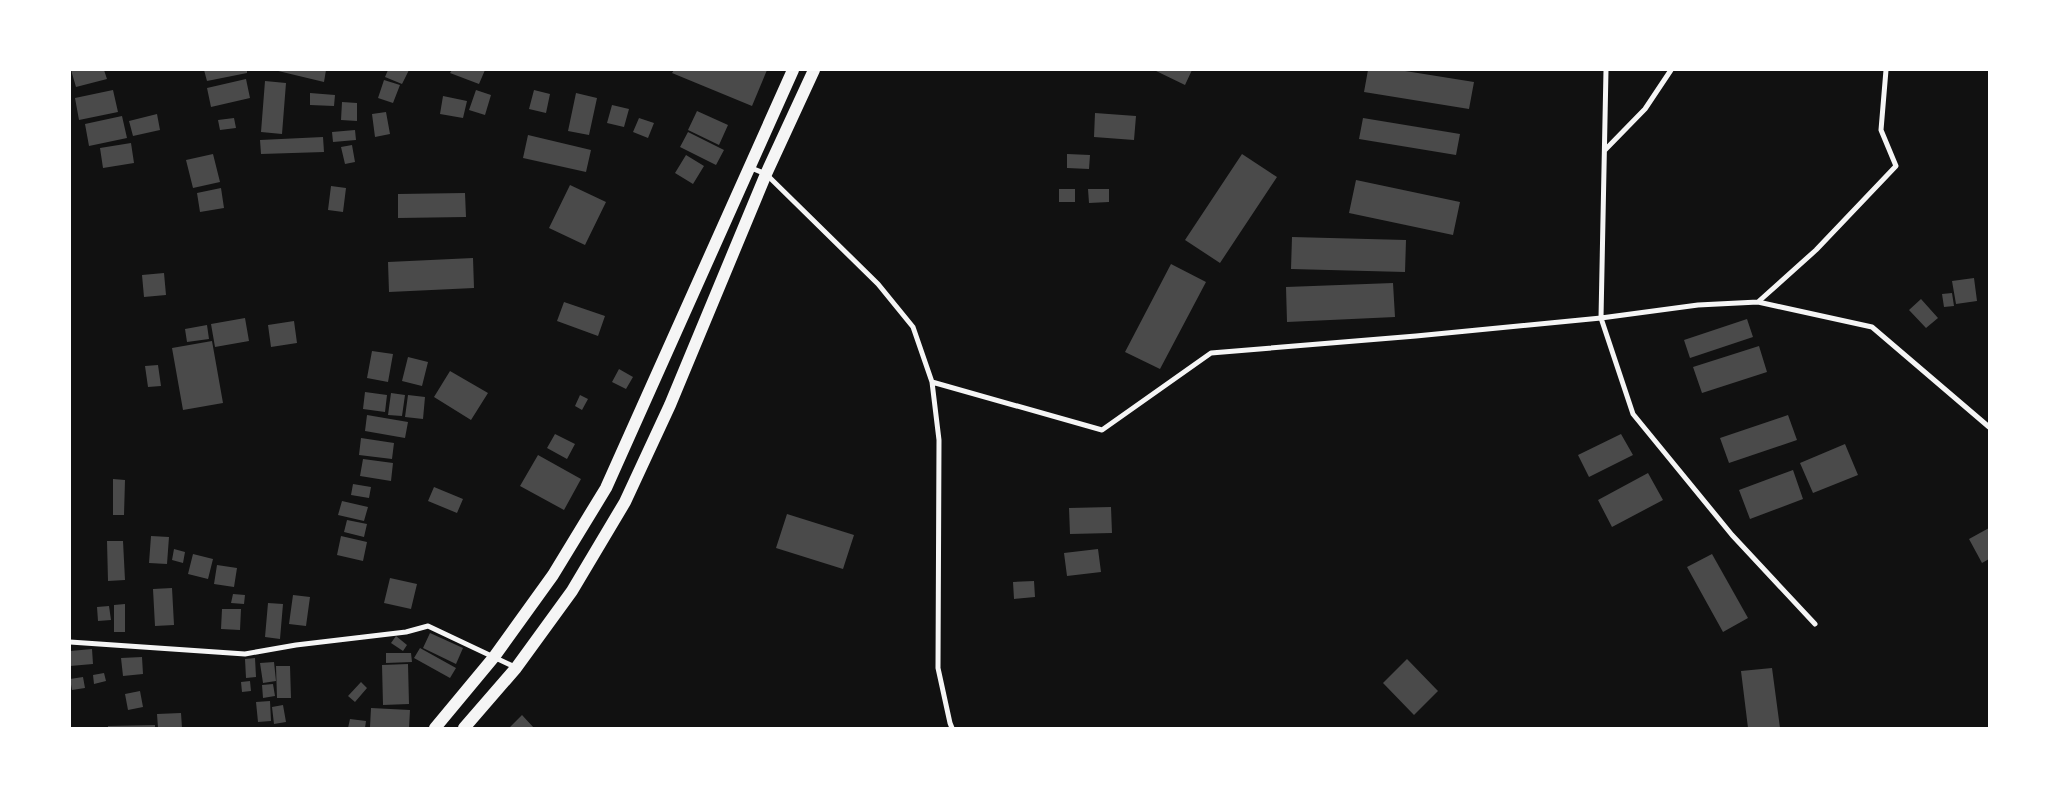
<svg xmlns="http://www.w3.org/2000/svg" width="2059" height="798" font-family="'Work Sans',sans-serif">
<rect width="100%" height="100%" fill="#111"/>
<path fill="#4a4a4a" d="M 71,70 L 104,70 L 107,79 L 76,87 Z
M 204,70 L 247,70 L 247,73 L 207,81 Z
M 274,70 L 326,70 L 324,82 Z
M 388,70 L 409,70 L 402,84 L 385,77 Z
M 452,70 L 485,70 L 479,84 L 450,73 Z
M 674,70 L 767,70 L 752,106 L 672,73 Z
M 1154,70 L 1192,70 L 1185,85 Z
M 1368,70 L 1399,70 L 1474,82 L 1469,109 L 1364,92 Z
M 246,79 L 250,98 L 211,107 L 207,88 Z
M 384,80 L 400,85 L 393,103 L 378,98 Z
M 265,81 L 286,83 L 282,134 L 261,132 Z
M 113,90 L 118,112 L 79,120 L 75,98 Z
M 476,90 L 491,95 L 485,115 L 469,110 Z
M 534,90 L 550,94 L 546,113 L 529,109 Z
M 310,93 L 335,95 L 334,106 L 310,105 Z
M 576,93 L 597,98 L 589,135 L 568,131 Z
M 443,96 L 467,101 L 463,118 L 440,114 Z
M 342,102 L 357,103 L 357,121 L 341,120 Z
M 612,105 L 629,109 L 624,127 L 607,123 Z
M 697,111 L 728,125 L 719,145 L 688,130 Z
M 386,112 L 390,134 L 375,137 L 372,114 Z
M 1095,113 L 1136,116 L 1134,140 L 1094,137 Z
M 157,114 L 160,130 L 133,136 L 129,121 Z
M 122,116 L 127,138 L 89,146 L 85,124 Z
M 234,118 L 236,128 L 220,130 L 218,120 Z
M 639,118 L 654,123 L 648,138 L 633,132 Z
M 1363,118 L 1460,134 L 1456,155 L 1359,139 Z
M 355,130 L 356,140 L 333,142 L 332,132 Z
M 688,132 L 724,150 L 716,165 L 680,147 Z
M 528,135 L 591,150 L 586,172 L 523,158 Z
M 323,137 L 324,152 L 261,154 L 260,140 Z
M 131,143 L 134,163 L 103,168 L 100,148 Z
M 352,145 L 355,162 L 345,164 L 341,147 Z
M 213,154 L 220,182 L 193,188 L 186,160 Z
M 1067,154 L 1090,155 L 1089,169 L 1067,168 Z
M 1242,154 L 1277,177 L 1220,263 L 1185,240 Z
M 686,155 L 704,166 L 693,184 L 675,173 Z
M 1356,180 L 1460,202 L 1453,235 L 1349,213 Z
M 570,185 L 606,202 L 585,245 L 549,228 Z
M 331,186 L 346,188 L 343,212 L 328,210 Z
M 221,188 L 224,208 L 200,212 L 197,193 Z
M 1059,189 L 1075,189 L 1075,202 L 1059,202 Z
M 1088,189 L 1109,189 L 1109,202 L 1089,203 Z
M 465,193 L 466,217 L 398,218 L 398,194 Z
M 1292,237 L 1406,240 L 1405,272 L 1291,269 Z
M 473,258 L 474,288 L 389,292 L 388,262 Z
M 1171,264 L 1206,282 L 1160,369 L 1125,352 Z
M 164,273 L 166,295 L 144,297 L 142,275 Z
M 1974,278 L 1977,301 L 1956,304 L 1952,281 Z
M 1393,283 L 1395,317 L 1287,322 L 1286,287 Z
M 1952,293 L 1954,306 L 1944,307 L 1942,294 Z
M 1921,299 L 1938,318 L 1926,328 L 1909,310 Z
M 564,302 L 605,316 L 598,336 L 557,321 Z
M 245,318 L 249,341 L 215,347 L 211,324 Z
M 1747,319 L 1753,337 L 1690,358 L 1684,340 Z
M 294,321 L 297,343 L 271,347 L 268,325 Z
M 207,325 L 209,339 L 187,342 L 185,329 Z
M 212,341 L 223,403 L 183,410 L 172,348 Z
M 1759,346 L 1767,372 L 1702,393 L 1693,367 Z
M 372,351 L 393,354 L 388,382 L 367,378 Z
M 408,357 L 428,362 L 422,386 L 402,381 Z
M 158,365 L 161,386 L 148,387 L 145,366 Z
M 619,369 L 633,377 L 626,389 L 612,382 Z
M 450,371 L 488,393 L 471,420 L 434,397 Z
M 365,392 L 387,395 L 385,412 L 363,409 Z
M 391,393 L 405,395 L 402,416 L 388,415 Z
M 408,395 L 425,397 L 423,419 L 405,417 Z
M 580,395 L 588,399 L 582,410 L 575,406 Z
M 367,415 L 408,422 L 405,438 L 365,431 Z
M 1788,415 L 1797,440 L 1729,463 L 1720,438 Z
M 555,434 L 575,444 L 567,459 L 547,448 Z
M 1621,434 L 1633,455 L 1589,477 L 1578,455 Z
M 361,438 L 394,443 L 392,459 L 359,455 Z
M 1845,444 L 1858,475 L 1813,493 L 1800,463 Z
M 538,455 L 581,479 L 564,510 L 520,486 Z
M 363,459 L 393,463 L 391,481 L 360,476 Z
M 1793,470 L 1803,499 L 1750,519 L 1739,490 Z
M 1648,473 L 1663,500 L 1612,527 L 1598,500 Z
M 113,479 L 125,480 L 124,515 L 113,515 Z
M 353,484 L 371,487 L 369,498 L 351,495 Z
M 434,487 L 463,499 L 457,513 L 428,501 Z
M 342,501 L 368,507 L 364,521 L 338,515 Z
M 1111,507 L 1112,533 L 1070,534 L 1069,508 Z
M 787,514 L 854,535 L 843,569 L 776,548 Z
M 347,520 L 367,524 L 364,537 L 344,532 Z
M 1989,528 L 1989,559 L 1982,563 L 1969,539 Z
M 151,536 L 169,537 L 167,564 L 149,563 Z
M 341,536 L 367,542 L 363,561 L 337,555 Z
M 107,541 L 123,541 L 125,580 L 108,581 Z
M 174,549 L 185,552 L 183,563 L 172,560 Z
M 1098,549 L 1101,572 L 1067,576 L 1064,553 Z
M 193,554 L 213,559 L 208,579 L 188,574 Z
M 1712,554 L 1748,618 L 1723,632 L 1687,567 Z
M 217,565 L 237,568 L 234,587 L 214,584 Z
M 390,578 L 417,584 L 411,609 L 384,603 Z
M 1034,581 L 1035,597 L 1014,599 L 1013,582 Z
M 172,588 L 174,625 L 155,626 L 153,589 Z
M 233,594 L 245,595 L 244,604 L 231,603 Z
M 293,595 L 310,597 L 306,626 L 289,624 Z
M 268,603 L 283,604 L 280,639 L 265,637 Z
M 125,604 L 125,632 L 114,632 L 114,605 Z
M 109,606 L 111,620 L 98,621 L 97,607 Z
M 222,609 L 241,609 L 240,630 L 221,629 Z
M 430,633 L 463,648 L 456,664 L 423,648 Z
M 396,636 L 407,645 L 403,651 L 391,643 Z
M 420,648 L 456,668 L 450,678 L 414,658 Z
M 92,649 L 93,664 L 70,666 L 70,651 Z
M 386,653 L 411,653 L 412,662 L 386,663 Z
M 142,657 L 143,674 L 123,676 L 121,658 Z
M 255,658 L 256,677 L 246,678 L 245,659 Z
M 1407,659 L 1438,691 L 1414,715 L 1383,683 Z
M 274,662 L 276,681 L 263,683 L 260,663 Z
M 408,664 L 409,704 L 383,705 L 382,665 Z
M 276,666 L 290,666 L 291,698 L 277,698 Z
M 1772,668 L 1780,728 L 1748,728 L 1741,671 Z
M 104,673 L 106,681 L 94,684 L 93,675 Z
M 83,677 L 85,688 L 72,690 L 70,679 Z
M 250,681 L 251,691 L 242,692 L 241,682 Z
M 361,682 L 367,688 L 355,702 L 348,696 Z
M 273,684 L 275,696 L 263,698 L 262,685 Z
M 140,691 L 143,707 L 128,710 L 125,694 Z
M 270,701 L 271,721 L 258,722 L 256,702 Z
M 283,705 L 286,722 L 274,724 L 272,707 Z
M 371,708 L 410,710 L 409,728 L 370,727 Z
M 181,713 L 182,728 L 158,728 L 157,714 Z
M 522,715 L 534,728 L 509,728 Z
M 350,719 L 366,721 L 365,728 L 348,728 Z
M 155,725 L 155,728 L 108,728 L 108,726 Z"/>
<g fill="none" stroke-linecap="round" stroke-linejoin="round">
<path stroke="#f5f5f5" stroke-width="5" d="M 1606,70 L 1601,318 L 1633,414 L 1732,535 L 1815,624
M 1605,150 L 1645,109 L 1671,70
M 749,167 L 766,174 L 878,284 L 913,327 L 932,382 L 939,440 L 938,668 L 950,723 L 952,728
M 1758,302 L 1816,250 L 1896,166 L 1881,130 L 1886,70
M 932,382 L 1102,430 L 1211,353 L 1416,336 L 1601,318 L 1698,305 L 1758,302 L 1872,327 L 1989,427
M 70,642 L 245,654 L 296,645 L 406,632 L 428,626 L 515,667"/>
<path stroke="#f5f5f5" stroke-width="12" d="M 435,728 L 494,657 L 553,575 L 606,488 L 793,70
M 464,728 L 516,668 L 572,591 L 625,502 L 670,405 L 766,174 L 814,70"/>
</g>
<rect width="2059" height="798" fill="none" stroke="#ffffff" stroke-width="142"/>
</svg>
